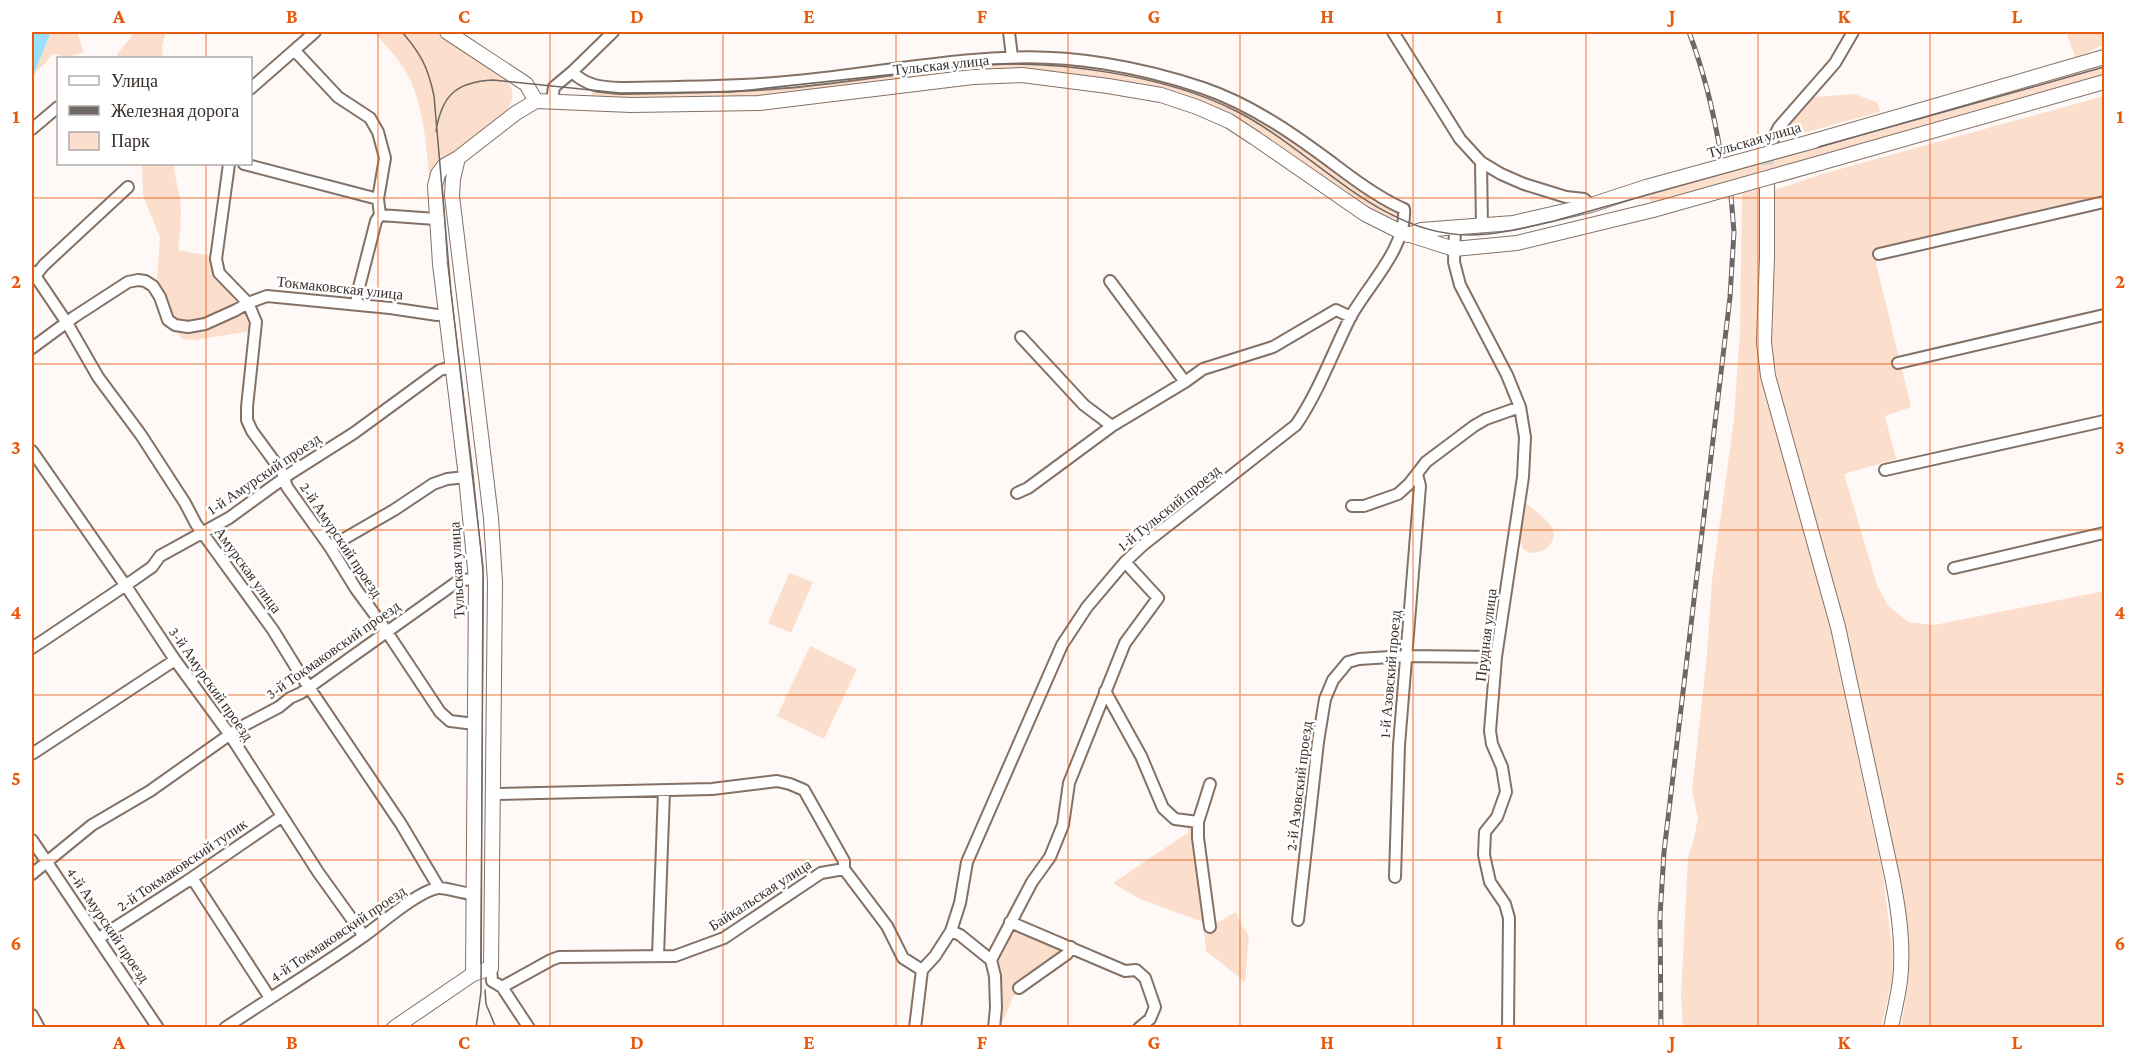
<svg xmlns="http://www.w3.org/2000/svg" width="2136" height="1059" font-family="'Crimson Pro',serif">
<rect width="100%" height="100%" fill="#fef9f6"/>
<path fill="#fcdecc" d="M 51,32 L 77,32 L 84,52 L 68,57 L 53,54 L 32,77 Z
M 130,32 L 166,32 L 162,46 L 163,58 L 119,58 L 117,54 L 132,36 Z
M 374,32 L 438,32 L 505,77 C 513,88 516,98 507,110 L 445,159 L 430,186 C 426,147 425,107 406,72 C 398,58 385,45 374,32 Z
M 2066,32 L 2104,32 L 2104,44 L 2076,59 Z
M 1010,61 C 1071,64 1148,71 1204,93 C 1252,112 1292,141 1334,170 C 1356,185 1378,198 1400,212 L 1401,216 L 1394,218 L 1380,216 L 1230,117 L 1058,74 L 775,96 L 597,99 L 592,96 L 592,92 L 594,89 L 916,69 Z
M 2104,65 L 2104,77 L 1651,204 L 1648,193 Z
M 1855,94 L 1878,103 L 1880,112 L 1777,140 L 1780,133 L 1812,97 Z
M 2104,96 L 2104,207 L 1879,258 L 1876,263 L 1911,407 L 1885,416 L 1896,459 L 1844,474 L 1877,585 L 1888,606 L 1909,622 L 1934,625 L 2104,591 L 2104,1027 L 1901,1027 L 1908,984 L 1908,952 L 1899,875 L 1881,803 L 1844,623 L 1776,374 L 1771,342 L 1775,257 L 1775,190 L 1822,174 Z
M 142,164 L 174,164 C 174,177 179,188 180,201 C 182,218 180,233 178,250 L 212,256 L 214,275 L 246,314 L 251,322 L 251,331 L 195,340 L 182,339 L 176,332 L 157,278 L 160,237 L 143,196 Z
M 1762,188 L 1759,342 L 1790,481 L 1830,628 L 1883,876 L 1893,955 L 1892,980 L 1881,1027 L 1683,1028 L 1681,996 L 1688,857 L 1693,843 L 1698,818 L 1692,791 L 1707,655 L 1712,580 L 1734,419 L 1740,330 L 1742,193 Z
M 1527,504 C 1534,511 1545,517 1551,526 C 1566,550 1512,572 1520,526 C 1521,518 1522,510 1527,504 Z
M 789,573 L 813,582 L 791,633 L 768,623 Z
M 810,646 L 857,669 L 824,739 L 777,716 Z
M 1186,824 L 1194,826 L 1213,925 L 1236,912 L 1242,926 L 1249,935 L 1245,982 L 1206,951 L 1203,922 L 1140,899 L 1113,883 L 1189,832 Z
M 1015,928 L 1074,951 L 1013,997 L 1001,1027 L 997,1028 L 999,959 Z"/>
<path fill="#99e0ff" d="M 32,32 L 51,32 L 32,78 Z"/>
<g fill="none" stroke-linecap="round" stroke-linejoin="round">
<path stroke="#d6d0cd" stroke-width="14" stroke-dasharray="14 7" stroke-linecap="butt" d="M 1767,186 L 1766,164 L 1771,144"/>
<g stroke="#847165" stroke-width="14">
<path id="minor" d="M 1009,32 L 1012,57
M 1393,32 L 1460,139 L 1481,162 L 1482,227
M 295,51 L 338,97 L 370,118 L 378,132 L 385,158 L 378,199 L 380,215 L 436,219
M 572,72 C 587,86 600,87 620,88 C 671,87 723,87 774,83 C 850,78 926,61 1003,58 C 1070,54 1141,67 1203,88 C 1253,105 1298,137 1339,168 C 1360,184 1381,199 1404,209 C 1407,248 1367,286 1350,318 C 1332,354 1319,391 1296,425 L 1143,545 L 1125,562 L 1087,607 L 1062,645 L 967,862 L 960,903 L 951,931 L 935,956 L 922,970 L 915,1028
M 250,89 L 315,32
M 552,101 L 554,87 L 572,72 L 613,32
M 32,129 L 58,107
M 1772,141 L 1779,127 L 1835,63 L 1853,32
M 1481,162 L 1501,174 L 1524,184 L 1566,197 L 1584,199 L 1591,205
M 229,164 L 216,259 L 219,273 L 248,303 L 256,322 L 247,407 L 247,420 L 252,431 L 282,472 L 287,487 L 330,547 L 356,589 L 381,623 L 440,712 L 450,721 L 475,724
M 244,164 L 378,199
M 1455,227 L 1454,262 L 1460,285 L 1507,375 L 1520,407 L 1525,437 L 1523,477 L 1496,657 L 1490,731 L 1492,744 L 1502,767 L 1506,792 L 1497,817 L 1485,832 L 1484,855 L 1490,882 L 1505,904 L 1509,918 L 1508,1028
M 1879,254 L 2104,202
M 32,271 L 67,323 L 98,377 L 141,435 L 185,503 L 196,524 L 273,630 L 302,677 L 401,824 L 439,888
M 36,275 L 44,265 L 128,187
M 1110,281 L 1185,382
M 357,305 L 357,295 L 376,221 L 380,215
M 1021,337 L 1084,405 L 1112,426
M 32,348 L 74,317 L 128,282 L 138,280 L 145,281 L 153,286 L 160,297 L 168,320 L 175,325 L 188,327 L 205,324 L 236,310 L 248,303 L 267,296 L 390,308 L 437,315 L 447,314
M 1898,363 L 2104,315
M 32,451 L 130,592 L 175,660 L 230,735 L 318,872 L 364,936
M 1885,470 L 2104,421
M 1017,493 L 1028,488 L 1112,426 L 1185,382 L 1203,369 L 1273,347 L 1336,310 L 1351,317
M 1352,506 L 1364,506 L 1398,494 L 1409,484 L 1426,462 L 1474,426 L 1486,419 L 1520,407
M 330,547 L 394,510 L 433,484 L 447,479 L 466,477
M 1954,568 L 2104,533
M 32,648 L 132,581 L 152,567 L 160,556 L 229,518 L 291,473 L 354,433 L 440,370 L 453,367
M 1105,691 L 1141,756 L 1163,808 L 1175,819 L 1198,822
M 32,754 L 175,660
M 494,794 L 712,789 L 777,781 L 790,784 L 804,790 L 844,861 L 844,869 L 887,926 L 903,958 L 922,970
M 32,840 L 158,1028
M 32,874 L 92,825 L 150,791 L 239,728 L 279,707 L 290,698 L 301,693 L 454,584 L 460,580 L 476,579
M 1395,877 L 1399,745 L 1420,486 L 1417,474
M 192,878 L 270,998
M 1298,920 L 1318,742 L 1325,699 L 1333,680 L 1348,662 L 1359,659 L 1406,656 L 1496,657
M 1010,922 L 1125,971 L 1136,970 L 1145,978 L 1155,1007 L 1150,1019 L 1139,1028
M 1210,927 L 1198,838 L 1198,822 L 1210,784
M 951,931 L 960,935 L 991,960 L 995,976 L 996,1008 L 994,1028
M 99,938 L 186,882 L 281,817
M 658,956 L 664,791
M 991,960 L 1032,882 L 1050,857 L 1063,825 L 1069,783 L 1125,643 L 1158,598 L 1125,562
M 491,968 L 492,981 L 502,987 L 529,1028
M 502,987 L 551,960 L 559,957 L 675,956 L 724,938 L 821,873 L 844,869
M 1019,988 L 1067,954 L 1071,947
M 32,1015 L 39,1028
M 225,1028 C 271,997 319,968 364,936 C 381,924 418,891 438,888 C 447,887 462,894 474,894"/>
</g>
<g stroke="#847165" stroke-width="16">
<path id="tertiary" d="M 447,32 L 526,84 L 536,101
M 1814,141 L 2104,57
M 1820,163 L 2104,82
M 1767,186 L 1767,257 L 1764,342 L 1768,376 L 1838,627 L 1892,876 C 1899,911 1904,946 1900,981 C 1898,996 1894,1012 1891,1028
M 1408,235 L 1421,230 L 1513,223 L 1591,205 L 1646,187
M 473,974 L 476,579 L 466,477 L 440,264 L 435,186 L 438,174 L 444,166 L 458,158 L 516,113 L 536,101 L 631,105 L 759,103 L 973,77 L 1022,75 L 1108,86 L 1161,95 L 1197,107 L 1229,121 L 1255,138 L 1365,214 L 1401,232 L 1454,249 L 1517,243 L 1653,210
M 394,1028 L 473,974 L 491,968 L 495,582 L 491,518 L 452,196 L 453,179 L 458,158"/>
</g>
<use href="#minor" stroke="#fff" stroke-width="10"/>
<use href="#tertiary" stroke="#fff" stroke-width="14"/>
<path stroke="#6f6763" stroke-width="1.5" d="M 402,32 C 421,54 428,67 434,96 L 451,292 L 483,567 L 481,992 L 476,1028
M 436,131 C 442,95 456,82 493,80 L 620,93 L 731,92 L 979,65 C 1057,60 1165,75 1236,111 C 1312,149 1378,235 1469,235 C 1498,235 1526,227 1554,221 L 2104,67
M 485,990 L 486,1004 L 496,1028"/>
<g stroke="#6f6763" stroke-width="5">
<path id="rail" d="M 1689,32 C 1704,72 1714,113 1721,156
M 1661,1028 L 1660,916 L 1664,852 L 1730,297 L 1734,232 L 1731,196"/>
</g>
<use href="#rail" stroke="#fff" stroke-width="3" stroke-dasharray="9" stroke-linecap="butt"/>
<g stroke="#847165" stroke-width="16" stroke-linecap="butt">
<path id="tertiary-bridge" d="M 1646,187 L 1814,141
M 1653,210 L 1820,163"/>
</g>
<use href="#tertiary-bridge" stroke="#fff" stroke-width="14"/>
</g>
<path fill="none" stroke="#e8590c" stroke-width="1.5" stroke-opacity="0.55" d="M 206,32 L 206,58M 378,32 L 378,1028M 550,32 L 550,1028M 723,32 L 723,1028M 896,32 L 896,1028M 1068,32 L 1068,1028M 1240,32 L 1240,1028M 1413,32 L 1413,1028M 1586,32 L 1586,1028M 1758,32 L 1758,1028M 1930,32 L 1930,1028M 206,164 L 206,1028M 32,198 L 2104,198M 32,364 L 2104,364M 32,530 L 2104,530M 32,695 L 2104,695M 32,860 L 2104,860"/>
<g text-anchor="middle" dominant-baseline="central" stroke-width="5" stroke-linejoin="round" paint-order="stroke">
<g font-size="15" fill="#372e29" stroke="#fff">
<text transform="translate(941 65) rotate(-6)">Тульская улица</text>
<text transform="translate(1754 140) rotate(-16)">Тульская улица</text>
<text transform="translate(340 288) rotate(6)">Токмаковская улица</text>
<text transform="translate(264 474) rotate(-34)">1-й Амурский проезд</text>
<text transform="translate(1169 508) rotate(-39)">1-й Тульский проезд</text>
<text transform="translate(341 540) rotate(56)">2-й Амурский проезд</text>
<text transform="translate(248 570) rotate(54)">Амурская улица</text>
<text transform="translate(457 570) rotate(-93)">Тульская улица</text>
<text transform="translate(1486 635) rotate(-83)">Прудная улица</text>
<text transform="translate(333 650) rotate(-35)">3-й Токмаковский проезд</text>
<text transform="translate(1390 674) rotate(-85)">1-й Азовский проезд</text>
<text transform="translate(211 684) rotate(55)">3-й Амурский проезд</text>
<text transform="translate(1299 786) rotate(-83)">2-й Азовский проезд</text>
<text transform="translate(182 865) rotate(-34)">2-й Токмаковский тупик</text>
<text transform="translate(760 895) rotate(-33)">Байкальская улица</text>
<text transform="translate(108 925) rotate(56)">4-й Амурский проезд</text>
<text transform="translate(338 934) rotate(-34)">4-й Токмаковский проезд</text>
</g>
</g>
<rect width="2136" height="1059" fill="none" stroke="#ffffff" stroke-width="66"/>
<rect x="57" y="57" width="195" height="108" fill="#ffffff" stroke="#afaba9" stroke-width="1.5"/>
<rect x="69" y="76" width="30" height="9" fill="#ffffff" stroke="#afaba9" stroke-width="1.5"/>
<text x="111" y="87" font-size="18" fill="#372e29">Улица</text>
<rect x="69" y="106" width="30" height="9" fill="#6f6763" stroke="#afaba9" stroke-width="1.5"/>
<text x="111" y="117" font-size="18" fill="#372e29">Железная дорога</text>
<rect x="69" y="132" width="30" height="18" fill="#fcdecc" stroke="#afaba9" stroke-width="1.5"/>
<text x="111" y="147" font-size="18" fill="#372e29">Парк</text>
<rect x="33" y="33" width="2070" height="993" fill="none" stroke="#e8590c" stroke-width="2"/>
<g font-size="20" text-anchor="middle" font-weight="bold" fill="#e8590c">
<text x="119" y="23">A</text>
<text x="292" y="23">B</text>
<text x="464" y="23">C</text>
<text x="637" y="23">D</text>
<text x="809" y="23">E</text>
<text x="982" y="23">F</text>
<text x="1154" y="23">G</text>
<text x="1327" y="23">H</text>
<text x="1499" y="23">I</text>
<text x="1672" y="23">J</text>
<text x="1844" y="23">K</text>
<text x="2017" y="23">L</text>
<text x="16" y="123">1</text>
<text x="2120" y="123">1</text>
<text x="16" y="288">2</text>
<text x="2120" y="288">2</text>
<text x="16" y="454">3</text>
<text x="2120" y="454">3</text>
<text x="16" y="619">4</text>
<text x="2120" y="619">4</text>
<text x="16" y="785">5</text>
<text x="2120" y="785">5</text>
<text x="16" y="950">6</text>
<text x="2120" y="950">6</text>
<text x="119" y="1049">A</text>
<text x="292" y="1049">B</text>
<text x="464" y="1049">C</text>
<text x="637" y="1049">D</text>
<text x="809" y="1049">E</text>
<text x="982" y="1049">F</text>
<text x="1154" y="1049">G</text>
<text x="1327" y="1049">H</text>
<text x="1499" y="1049">I</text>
<text x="1672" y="1049">J</text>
<text x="1844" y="1049">K</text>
<text x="2017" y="1049">L</text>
</g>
</svg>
